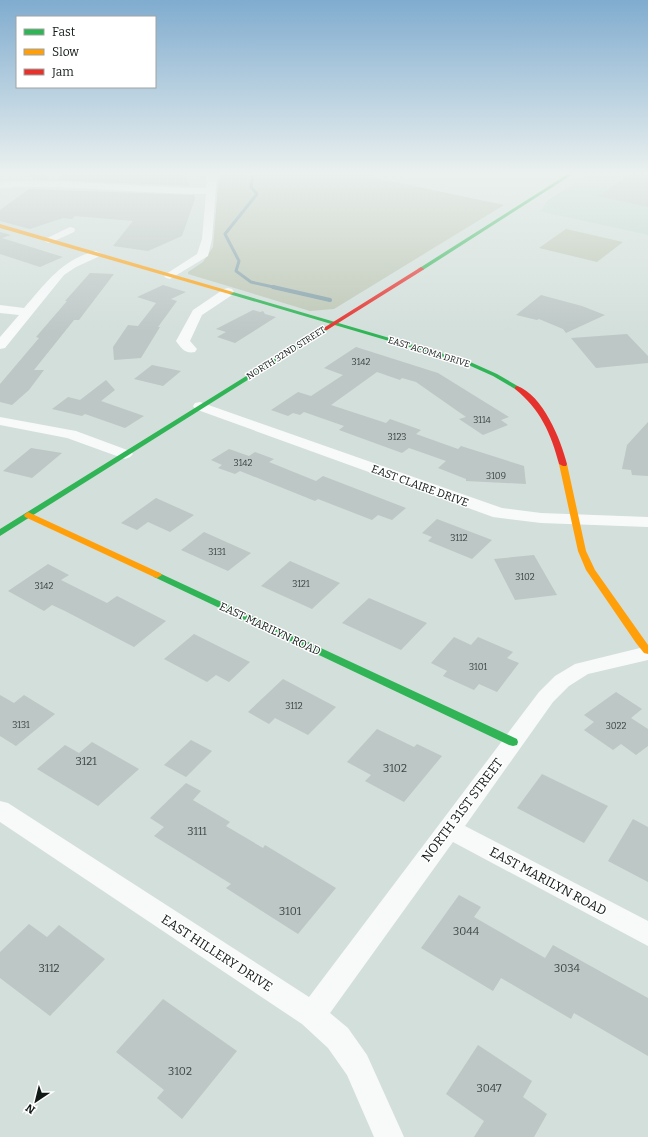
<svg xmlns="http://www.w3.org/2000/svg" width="648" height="1137" font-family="Bitter,serif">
<rect width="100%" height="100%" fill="#d3dfdb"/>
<path fill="#c2d8d0" d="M 589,174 L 648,174 L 648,235 L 539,211 L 543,209 L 547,201 Z"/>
<path fill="#bdc7b5" d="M 219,174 L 376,174 L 371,177 L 504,205 L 334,309 L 310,311 L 188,274 L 188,272 L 203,262 L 213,247 Z
M 566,229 L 623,242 L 597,262 L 539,248 Z"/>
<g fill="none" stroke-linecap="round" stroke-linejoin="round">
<path stroke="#85a1aa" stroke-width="3" d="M 253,174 L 251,187 L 257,194 L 225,234 L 239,261 L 236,271 L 251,282 L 278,288"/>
<path stroke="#85a1aa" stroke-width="4" d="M 273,287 L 330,300"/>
</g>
<path fill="#bdc7c5" d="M 30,174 L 46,174 L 49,180 L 33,180 Z
M 64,174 L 185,174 L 190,186 L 56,180 Z
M 631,174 L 648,174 L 648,207 L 598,196 Z
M 29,189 L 194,195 L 195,199 L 182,236 L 148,251 L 113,246 L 133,221 L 75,216 L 72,219 L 63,218 L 30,229 L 0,221 L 0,210 Z
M 0,232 L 11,235 L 2,238 L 63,257 L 40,267 L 0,254 Z
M 90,273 L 114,274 L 79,320 L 74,320 L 34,370 L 44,370 L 29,390 L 12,405 L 0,402 L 0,384 L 39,338 L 36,337 L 67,301 L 65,301 Z
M 163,285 L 186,292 L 171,299 L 177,301 L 158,327 L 160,327 L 141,358 L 114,360 L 113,347 L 128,325 L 138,326 L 156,303 L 137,297 Z
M 541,295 L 582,306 L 605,315 L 566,333 L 563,329 L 539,319 L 537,320 L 516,315 Z
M 253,310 L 260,312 L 263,311 L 265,314 L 276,317 L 235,343 L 217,337 L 226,332 L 216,329 Z
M 627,334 L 648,356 L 648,363 L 596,368 L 571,338 Z
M 356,347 L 438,373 L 509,417 L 501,420 L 508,425 L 483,435 L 459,419 L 466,417 L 416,382 L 402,378 L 400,380 L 377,372 L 331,405 L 386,423 L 390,419 L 421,430 L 416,434 L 458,449 L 461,446 L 524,466 L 526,484 L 466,481 L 466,479 L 438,468 L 446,461 L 409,448 L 402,453 L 339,430 L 344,426 L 304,412 L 300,415 L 293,413 L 288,416 L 271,410 L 298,392 L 311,396 L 343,375 L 324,368 Z
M 152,365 L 181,371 L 163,386 L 134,379 Z
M 106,380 L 115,390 L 101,401 L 144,416 L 125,428 L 85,414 L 82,416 L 52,409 L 68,397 L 80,400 Z
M 648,422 L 648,476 L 632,475 L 631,470 L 622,469 L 627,445 Z
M 31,448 L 62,453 L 32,478 L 3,471 Z
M 229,449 L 249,456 L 255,452 L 274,459 L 269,462 L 316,481 L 323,476 L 406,508 L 392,520 L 378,515 L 372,520 L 318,499 L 315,501 L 240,471 L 235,474 L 218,468 L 222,465 L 211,460 Z
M 156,498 L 194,515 L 170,532 L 148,522 L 137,530 L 121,523 Z
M 437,519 L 492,540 L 472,559 L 428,541 L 432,537 L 422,533 Z
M 204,532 L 251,553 L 228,571 L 181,550 Z
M 534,555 L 557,595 L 515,600 L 494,559 Z
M 290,561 L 340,583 L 312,609 L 261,586 Z
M 48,564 L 69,575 L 61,580 L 107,603 L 117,596 L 166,621 L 134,647 L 65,611 L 52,605 L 44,611 L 8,591 Z
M 369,598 L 427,623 L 401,650 L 342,623 Z
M 194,634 L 250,662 L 229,682 L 216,675 L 207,682 L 164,659 Z
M 454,637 L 471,645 L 478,637 L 513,652 L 507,658 L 519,663 L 497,692 L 479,684 L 474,690 L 443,676 L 447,671 L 431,663 Z
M 283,679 L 336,707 L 308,735 L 275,718 L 269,724 L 248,712 Z
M 616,692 L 642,709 L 631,718 L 648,729 L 648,746 L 636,755 L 621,744 L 613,750 L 584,730 L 594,722 L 584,715 Z
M 0,695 L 14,703 L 24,695 L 55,714 L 16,746 L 0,736 Z
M 377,729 L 414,747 L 417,744 L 442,756 L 404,802 L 365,781 L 371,775 L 347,762 Z
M 191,740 L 212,751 L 186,777 L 164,765 Z
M 92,742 L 139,769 L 98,806 L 37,769 L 65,745 L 79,753 Z
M 542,774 L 608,806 L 584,843 L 517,808 Z
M 186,783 L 201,791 L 193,800 L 230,822 L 226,826 L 263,848 L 265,845 L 336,888 L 298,934 L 226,888 L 231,884 L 154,836 L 164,827 L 150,818 Z
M 633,819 L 648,827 L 648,882 L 608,861 Z
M 459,895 L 481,907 L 474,917 L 545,958 L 553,945 L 648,998 L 648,1056 L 574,1013 L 571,1019 L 501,978 L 493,991 L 421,948 Z
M 29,924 L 47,937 L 59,925 L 105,959 L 50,1016 L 0,978 L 0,952 Z
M 163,999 L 237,1051 L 182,1119 L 157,1098 L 164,1090 L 116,1052 Z
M 478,1045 L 532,1081 L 523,1097 L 547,1114 L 534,1137 L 474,1137 L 484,1121 L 446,1094 Z"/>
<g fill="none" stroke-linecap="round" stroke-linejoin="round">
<path fill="#f8fafa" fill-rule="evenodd" d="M 207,174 L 217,174 L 212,239 L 208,256 L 170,279 L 166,278 L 164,276 L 166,274 L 197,254 L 202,239 L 206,194 C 137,194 68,184 0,188 L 0,182 C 69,178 137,188 206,188 Z
M 70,227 L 74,228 L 75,230 L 74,232 L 52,242 L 48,243 L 43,240 Z
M 96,251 L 102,254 L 100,256 L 76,267 L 64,275 L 5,348 L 0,349 L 0,337 L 19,315 L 0,313 L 0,305 L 24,308 C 46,283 62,259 96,251 Z
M 228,288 L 232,289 L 234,292 L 232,295 L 202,315 L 190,341 L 197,349 L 195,352 C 185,354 181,348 176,341 L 193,310 L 224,289 Z
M 200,402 L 502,508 L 541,513 L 648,517 L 648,527 L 541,523 L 493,517 L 195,409 L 193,406 L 195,403 Z
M 0,417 L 76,431 L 130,451 L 133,454 L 130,457 L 125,459 L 67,438 L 0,425 Z
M 648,646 L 648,660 L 588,674 L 569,686 L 553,702 L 465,826 L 648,921 L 648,946 L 453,842 L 330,1013 L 348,1028 L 367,1055 L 404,1137 L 374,1137 L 347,1075 L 328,1048 L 302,1024 L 0,822 L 0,801 L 8,803 L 309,997 L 539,692 L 555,676 L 575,664 Z"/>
<path fill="#30b455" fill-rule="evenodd" d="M 568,174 L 573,174 L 423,270 L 418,269 Z
M 229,292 L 233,292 L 468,361 L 497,374 L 521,388 L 519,389 L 515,389 L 493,376 L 464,363 L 229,294 Z
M 325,327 L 327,328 L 327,330 L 0,536 L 0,529 Z
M 157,572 L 517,739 L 518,742 L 517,745 L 513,746 L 509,745 L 154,577 L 152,575 Z"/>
<path fill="#ff9f0a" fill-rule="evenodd" d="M 0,224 L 233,292 L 234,293 L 229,294 L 0,228 Z
M 560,462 L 563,462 L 567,464 L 586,551 L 595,570 L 648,645 L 648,654 L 644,653 L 636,643 L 586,570 L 578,551 L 559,464 Z
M 28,512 L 160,573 L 162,575 L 157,578 L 154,577 L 25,517 L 24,515 Z"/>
<path fill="#e5322d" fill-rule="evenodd" d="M 421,267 L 424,269 L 423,270 L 327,330 L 322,329 Z
M 517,386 C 543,395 561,440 567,464 L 566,466 L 563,466 L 559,464 C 551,433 540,409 515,389 L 515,387 Z"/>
</g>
<linearGradient id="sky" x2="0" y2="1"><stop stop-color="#80accf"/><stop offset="0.52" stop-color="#ebf1ef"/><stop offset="1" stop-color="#ebf1ef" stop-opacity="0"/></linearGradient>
<rect width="648" height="333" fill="url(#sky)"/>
<g text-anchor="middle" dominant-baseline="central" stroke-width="3" stroke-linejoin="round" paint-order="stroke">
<g font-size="9" fill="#111916" stroke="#fff">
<text transform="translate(429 352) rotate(17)">EAST ACOMA DRIVE</text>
<text transform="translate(286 353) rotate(-32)">NORTH 32ND STREET</text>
</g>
<g font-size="9" fill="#3c4442">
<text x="361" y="362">3142</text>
<text x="482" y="420">3114</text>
<text x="397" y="437">3123</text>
<text x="243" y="463">3142</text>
<text x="496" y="476">3109</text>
<text x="459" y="538">3112</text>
<text x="217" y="552">3131</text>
<text x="525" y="577">3102</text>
<text x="301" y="584">3121</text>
<text x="44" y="586">3142</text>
<text x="478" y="667">3101</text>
<text x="294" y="706">3112</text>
<text x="21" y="725">3131</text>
<text x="616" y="726">3022</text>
</g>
<g font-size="11" fill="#111916" stroke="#fff">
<text transform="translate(420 486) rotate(20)">EAST CLAIRE DRIVE</text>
<text transform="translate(270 629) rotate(25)">EAST MARILYN ROAD</text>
</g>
<g font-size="11" fill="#3c4442">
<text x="86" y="761">3121</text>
<text x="395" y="768">3102</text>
<text x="197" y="831">3111</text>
<text x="290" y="911">3101</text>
<text x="466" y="931">3044</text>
<text x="49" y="968">3112</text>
<text x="567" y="968">3034</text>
<text x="180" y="1071">3102</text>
<text x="489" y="1088">3047</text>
</g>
<g font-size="13" fill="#111916" stroke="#fff">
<text transform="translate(462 810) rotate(-53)">NORTH 31ST STREET</text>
<text transform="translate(548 881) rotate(28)">EAST MARILYN ROAD</text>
<text transform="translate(217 953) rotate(33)">EAST HILLERY DRIVE</text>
</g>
</g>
<rect x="16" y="16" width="140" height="72" fill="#ffffff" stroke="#a0a3a2"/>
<rect x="24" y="29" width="20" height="6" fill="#30b455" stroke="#a0a3a2"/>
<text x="52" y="36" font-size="12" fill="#111916">Fast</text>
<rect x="24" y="49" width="20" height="6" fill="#ff9f0a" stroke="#a0a3a2"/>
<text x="52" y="56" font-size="12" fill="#111916">Slow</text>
<rect x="24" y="69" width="20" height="6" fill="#e5322d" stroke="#a0a3a2"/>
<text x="52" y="76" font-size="12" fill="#111916">Jam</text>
<g transform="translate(36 1101) rotate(215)" stroke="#ffffff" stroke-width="3" paint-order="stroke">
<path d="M0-3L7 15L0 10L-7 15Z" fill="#111916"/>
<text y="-6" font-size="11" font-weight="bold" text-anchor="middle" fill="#111916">N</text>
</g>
</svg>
